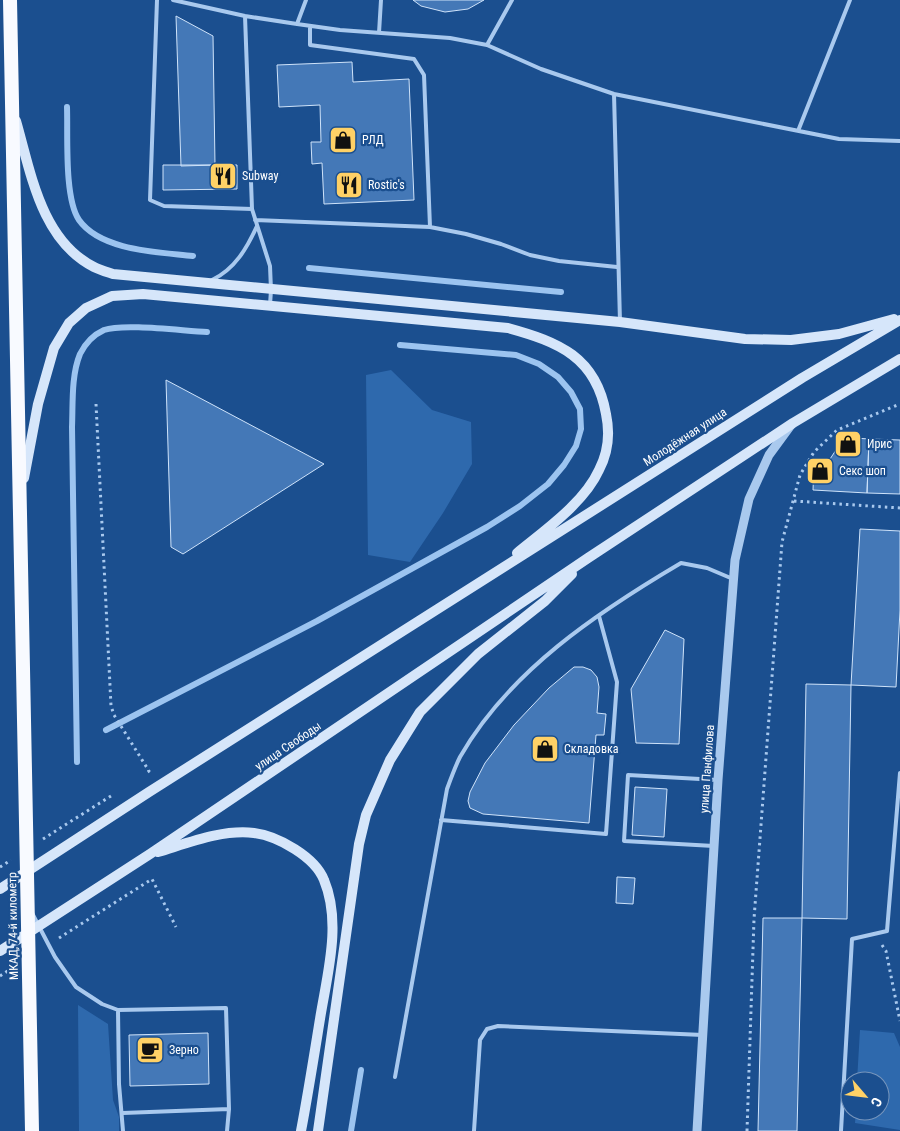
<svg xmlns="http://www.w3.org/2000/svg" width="900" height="1131" font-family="'Roboto Condensed',sans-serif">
<rect width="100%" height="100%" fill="#1b4f8f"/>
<path fill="#2e69ad" d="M 391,370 L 432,410 L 471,422 L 472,464 L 443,513 L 410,562 L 368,555 L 366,375 Z
M 78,1005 L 108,1024 L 113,1100 L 119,1117 L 119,1131 L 79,1131 Z
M 860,1030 L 894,1033 L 900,1047 L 900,1130 L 855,1123 L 856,1111 L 880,1111 L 880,1081 L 857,1081 Z"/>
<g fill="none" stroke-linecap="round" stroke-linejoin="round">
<path stroke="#9cc4f0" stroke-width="6" d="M 67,107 C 68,135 64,198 79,220 C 101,251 159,252 193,256
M 309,268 L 561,292
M 106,730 L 317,621 L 487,527 L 520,506 L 548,484 L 564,465 L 576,446 L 581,429 L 580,409 L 571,392 L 558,377 L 539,364 L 516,355 L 400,345
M 77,762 L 72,427 C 73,404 71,376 80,354 C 85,344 93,335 104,330 C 124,323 183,331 207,332
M 351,1131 L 361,1070"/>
</g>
<path fill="#4478b7" stroke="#cfe3fa" d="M 413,0 L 484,0 L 468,9 L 445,12 L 421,6 Z
M 176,16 L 213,36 L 215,165 L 181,166 Z
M 352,62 L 353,82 L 409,79 L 414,200 L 324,204 L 322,163 L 312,164 L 311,142 L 321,142 L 320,105 L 279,107 L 277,65 Z
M 163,165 L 237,165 L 237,189 L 163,190 Z
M 166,380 L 324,464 L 183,554 L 171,547 Z
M 840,437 L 869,439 L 867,493 L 813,490 L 814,465 L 830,459 L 836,450 Z
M 869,439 L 900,440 L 900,494 L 867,493 Z
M 860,529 L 900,531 L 900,610 L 896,687 L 851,685 Z
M 665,630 L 684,639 L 679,744 L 636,743 L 631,689 Z
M 574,667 L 583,667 L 591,670 L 597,677 L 599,687 L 597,713 L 606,714 L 604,735 L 596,735 L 589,823 L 483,814 L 470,808 L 468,801 L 470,792 L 485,763 L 514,725 L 549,688 Z
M 806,684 L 851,685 L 847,919 L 802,918 Z
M 635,787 L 667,789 L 664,837 L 632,835 Z
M 617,877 L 635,878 L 633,904 L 616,903 Z
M 763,918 L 802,918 L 797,1131 L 758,1131 Z
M 208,1033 L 209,1084 L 130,1086 L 129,1035 Z"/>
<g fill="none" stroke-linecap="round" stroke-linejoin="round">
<path stroke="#a9c9ee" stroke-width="3" stroke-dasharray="2.5 4" stroke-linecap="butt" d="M 96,404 L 111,706 L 114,715 L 149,771 L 146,773
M 794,501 L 900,508
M 43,839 L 114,794
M 0,867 L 11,860
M 59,938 L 152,879 L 176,927
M 882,945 L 886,951 L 900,1021
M 0,976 L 12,968
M 747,1131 L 754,919 L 782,542 L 800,475 L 814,452 L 837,430 L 900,404"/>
<path stroke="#a9c9ee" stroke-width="4" d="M 157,0 L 150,200 L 164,206 L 252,209
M 173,0 L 245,16 L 297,24 L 340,30 L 450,38 L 487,45 L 541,69 L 614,94 L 839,139 L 900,141
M 245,16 L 252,209 L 270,266 L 271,290 L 270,305
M 297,24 L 306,0
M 310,26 L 310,45 L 414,59 L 424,75 L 430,227
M 379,33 L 381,0
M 487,45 L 512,0
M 614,94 L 620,322
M 798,131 L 850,0
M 255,220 L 430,227 L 466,234 L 501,244 L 530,255 L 559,261 L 617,267
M 212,280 C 235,269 247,248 257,226
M 441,820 L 606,834 L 617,682 L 599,616
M 714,846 L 624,841 L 628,775 L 718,780
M 32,913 L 55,957 L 76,987 L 102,1004 L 118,1010 L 226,1008 L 229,1109 L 227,1131
M 118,1010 L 119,1084 L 123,1131
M 395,1077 L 447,789 C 451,778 455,767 460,757 C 509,671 598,612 681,563 L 707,568 L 733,579
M 123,1113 L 229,1109
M 474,1131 L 480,1040 L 487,1029 L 498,1026 L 703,1035
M 841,1131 L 852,939 L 887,931 L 900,773"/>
<path stroke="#a9c9ee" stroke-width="9" d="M 697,1131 L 718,780 L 735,560 L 749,499 L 769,455 L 791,425"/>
<path stroke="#d6e6fa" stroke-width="10" d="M 16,121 C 31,173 41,240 94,267 C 100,270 107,272 113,274 L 620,322 L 745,339 L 791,340 L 839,334 L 894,319
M 24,478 L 38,404 L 54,348 L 69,323 L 86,308 L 112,296 L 143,294 L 508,328 C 559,342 596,357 606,414 C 610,433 608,453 599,470 C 584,503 545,530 517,553
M 158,852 C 188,843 223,829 254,833 C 278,836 315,857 324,880 C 342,923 327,975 320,1019 C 314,1056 308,1094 301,1131
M 0,889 L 149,792 L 802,378 L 900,320
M 0,951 L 150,854 L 588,558 L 793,423 L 900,359
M 318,1131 L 359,844 L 366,815 L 390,760 L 420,712 L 478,654 L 545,601 L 572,574"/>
<path stroke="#f8faff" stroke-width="14" d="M 10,0 L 32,1131"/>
</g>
<defs>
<g id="shop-square" transform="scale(1.4375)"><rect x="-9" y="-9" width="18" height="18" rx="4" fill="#ffd166" stroke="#1b4f8f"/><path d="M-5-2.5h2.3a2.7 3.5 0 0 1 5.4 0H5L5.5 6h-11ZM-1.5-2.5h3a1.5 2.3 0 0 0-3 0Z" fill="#111"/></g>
<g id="restaurant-square" transform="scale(1.4375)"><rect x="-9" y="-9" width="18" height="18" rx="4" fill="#ffd166" stroke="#1b4f8f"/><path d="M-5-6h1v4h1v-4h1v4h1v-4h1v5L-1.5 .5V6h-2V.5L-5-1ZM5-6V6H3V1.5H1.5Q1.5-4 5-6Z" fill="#111"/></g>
<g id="cafe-square" transform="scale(1.4375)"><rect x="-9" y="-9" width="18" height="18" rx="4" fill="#ffd166" stroke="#1b4f8f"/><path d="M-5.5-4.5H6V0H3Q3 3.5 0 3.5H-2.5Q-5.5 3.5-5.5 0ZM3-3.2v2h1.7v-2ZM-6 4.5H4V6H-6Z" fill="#111"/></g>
</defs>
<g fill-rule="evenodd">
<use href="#shop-square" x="343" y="140"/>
<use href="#restaurant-square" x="223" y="176"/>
<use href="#restaurant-square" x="349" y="185"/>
<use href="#shop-square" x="848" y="444"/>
<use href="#shop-square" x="820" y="471"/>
<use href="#shop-square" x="545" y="749"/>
<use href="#cafe-square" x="150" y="1050"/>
</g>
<g text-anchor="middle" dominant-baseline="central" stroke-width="4.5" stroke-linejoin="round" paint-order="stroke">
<g font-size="12" fill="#fff" stroke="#1b4f8f" text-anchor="start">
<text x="362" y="140">РЛД</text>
<text x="242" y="176">Subway</text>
<text x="368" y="185">Rostic's</text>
<text x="867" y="444">Ирис</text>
<text x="839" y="471">Секс шоп</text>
<text x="564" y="749">Складовка</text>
<text x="169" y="1050">Зерно</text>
</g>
<g font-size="12" fill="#fff" stroke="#1b4f8f">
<text transform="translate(685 437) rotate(-33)">Молодёжная улица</text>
<text transform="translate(288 746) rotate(-34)">улица Свободы</text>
<text transform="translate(707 769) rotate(-86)">улица Панфилова</text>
<text transform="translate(13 926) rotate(-91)">МКАД, 74-й километр</text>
</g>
</g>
<g transform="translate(865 1096) rotate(118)"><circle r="24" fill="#1b4f8f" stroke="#7695bc"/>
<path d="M0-4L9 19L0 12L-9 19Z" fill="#ffd166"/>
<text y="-8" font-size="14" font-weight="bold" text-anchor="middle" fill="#ffffff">С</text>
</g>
</svg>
